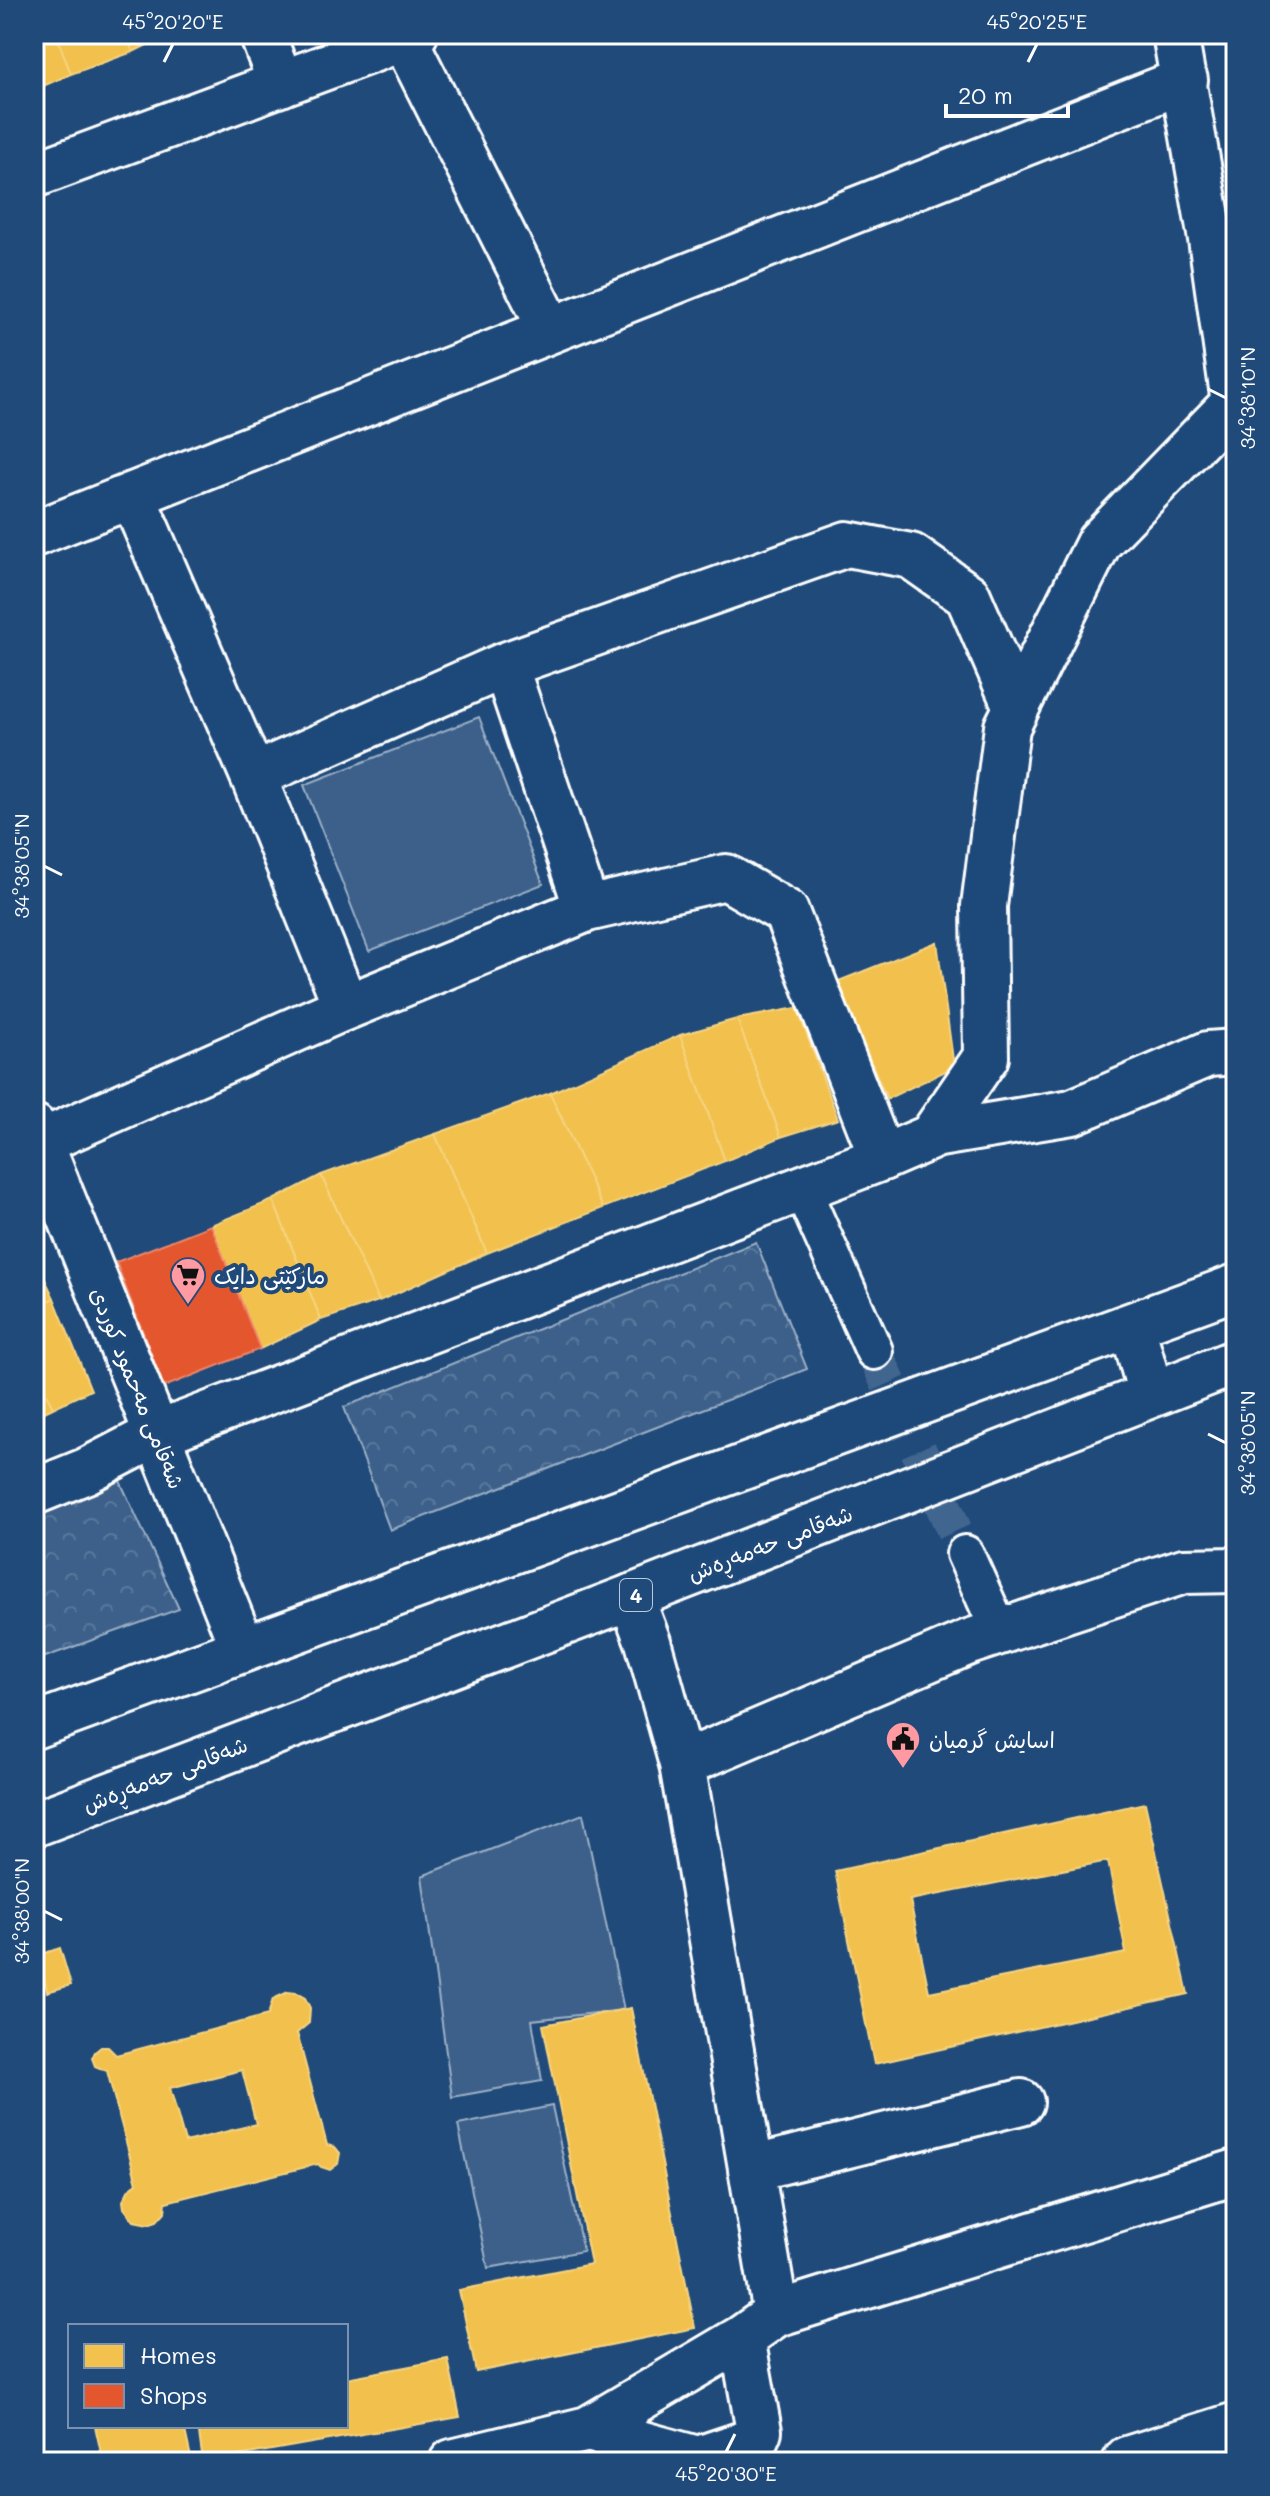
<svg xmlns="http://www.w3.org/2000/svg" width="1270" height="2496" font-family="Mali,'Playpen Sans Arabic',sans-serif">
<defs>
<pattern id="park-crowns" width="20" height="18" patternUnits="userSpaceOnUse" patternTransform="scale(2)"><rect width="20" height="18" fill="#3c618b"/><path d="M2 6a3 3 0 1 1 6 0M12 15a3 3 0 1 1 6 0" fill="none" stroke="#59799c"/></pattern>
</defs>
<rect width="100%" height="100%" fill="#1f4a7a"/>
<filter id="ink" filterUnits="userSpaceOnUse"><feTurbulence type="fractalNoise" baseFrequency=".0125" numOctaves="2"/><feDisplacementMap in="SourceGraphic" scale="16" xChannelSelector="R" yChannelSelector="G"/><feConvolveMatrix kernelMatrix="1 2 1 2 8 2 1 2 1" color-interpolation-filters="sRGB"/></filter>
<g filter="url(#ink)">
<path fill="url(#park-crowns)" stroke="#9eb0c5" stroke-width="2" d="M 756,1242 L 807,1369 L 390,1530 L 344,1407 Z
M 120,1481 L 179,1609 L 34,1661 L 34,1518 Z"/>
<path fill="#3c618b" stroke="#9eb0c5" stroke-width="2" d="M 479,717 L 543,884 L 369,951 L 304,785 Z
M 583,1814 L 624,2010 L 532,2020 L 542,2081 L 452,2097 L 422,1876 Z
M 552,2106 L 583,2251 L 488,2268 L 458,2125 Z"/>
<path fill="#f2c14e" stroke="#f6d483" stroke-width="2" fill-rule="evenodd" d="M 34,34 L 56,34 L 71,74 L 34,90 Z
M 56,34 L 126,34 L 133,52 L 71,74 Z
M 126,34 L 169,34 L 133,52 Z
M 937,942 L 954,1067 L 887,1099 L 836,982 Z
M 797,1008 L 838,1119 L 781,1137 L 737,1019 Z
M 737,1019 L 781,1137 L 725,1161 L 680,1035 Z
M 680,1035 L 725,1161 L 603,1208 L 550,1093 Z
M 550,1093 L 603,1208 L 487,1253 L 435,1134 Z
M 435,1134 L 487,1253 L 379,1301 L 321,1175 Z
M 321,1175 L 379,1301 L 321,1320 L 273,1200 Z
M 273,1200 L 321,1320 L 260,1349 L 211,1225 Z
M 34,1256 L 54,1298 L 34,1308 Z
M 54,1298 L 91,1390 L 53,1408 L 34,1368 L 34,1308 Z
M 34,1368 L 53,1408 L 34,1417 Z
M 1145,1803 L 1188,1994 L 874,2064 L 835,1871 ZM 1108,1861 L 1126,1953 L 929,1992 L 910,1900 Z
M 60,1948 L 71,1985 L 47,1992 L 39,1955 Z
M 288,1992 L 296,1993 L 305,1998 L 310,2008 L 309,2023 L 297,2033 L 327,2145 L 335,2147 L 340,2153 L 338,2164 L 330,2170 L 321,2167 L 318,2164 L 166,2202 L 165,2212 L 157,2221 L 148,2224 L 134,2221 L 124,2208 L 123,2201 L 129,2189 L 137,2183 L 107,2071 L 95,2066 L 92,2058 L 95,2052 L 101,2047 L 108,2047 L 116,2055 L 268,2015 L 273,1999 ZM 242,2070 L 256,2124 L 185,2142 L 170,2088 Z
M 631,2008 L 695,2328 L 476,2372 L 459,2290 L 591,2264 L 543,2025 Z
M 448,2359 L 460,2417 L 203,2462 L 198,2426 L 346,2426 L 346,2378 Z
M 95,2426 L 184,2426 L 192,2462 L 103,2462 Z"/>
<path fill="#e4572e" stroke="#ec896d" stroke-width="2" d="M 211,1225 L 260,1349 L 164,1387 L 116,1262 Z"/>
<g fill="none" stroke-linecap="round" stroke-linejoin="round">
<path stroke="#41658e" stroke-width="36" stroke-dasharray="36 18" stroke-linecap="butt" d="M 874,1351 L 965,1554"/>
<g stroke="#fff" stroke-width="42">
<path id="pedestrian" d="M 802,1189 L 874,1351
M 965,1554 L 1000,1632"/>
</g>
<g stroke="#fff" stroke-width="50">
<path id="minor" d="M 262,34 L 281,84
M 404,38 L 551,330
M 34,175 L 415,34
M 132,495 L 253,776 L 346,1007
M 34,534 L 1185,80
M 505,665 L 587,909
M 253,776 L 505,665 L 847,544 L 911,556 L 968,596 L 1016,707
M 34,1145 L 337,1011 L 587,909 L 726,877 L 786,912 L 882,1158 L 931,1137 L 986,1057 L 984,906 L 1007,727 L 1099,542 L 1234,403 L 1211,239 L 1175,34
M 631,1597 L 648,1642 L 682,1764 L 969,1642 L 1184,1571 L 1236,1570
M 682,1764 L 776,2314
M 751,2169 L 1021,2102
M 588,2429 L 698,2459
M 452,2462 L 588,2429 L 742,2338 L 776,2314 L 1236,2172
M 699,2462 L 698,2459 L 755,2440 L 759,2431 L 742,2338
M 1125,2462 L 1127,2459 L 1236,2425"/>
</g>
<g stroke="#fff" stroke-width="50">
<path id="tertiary" d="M 34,1127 L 243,1649
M 933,1135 L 1072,1112 L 1208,1054 L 1236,1052
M 34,1492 L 86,1471 L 157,1434 L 882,1158"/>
</g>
<g stroke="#fff" stroke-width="50">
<path id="trunk" d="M 1132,1326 L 1151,1394
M 34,1726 L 1236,1287
M 34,1824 L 631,1597 L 1236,1362"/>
</g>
<use href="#pedestrian" stroke="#1f4a7a" stroke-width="36"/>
<use href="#minor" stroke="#1f4a7a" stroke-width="44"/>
<use href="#tertiary" stroke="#1f4a7a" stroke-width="44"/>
<use href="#trunk" stroke="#1f4a7a" stroke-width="44"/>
</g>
</g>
<path fill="none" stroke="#fff" stroke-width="3" d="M 164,62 L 173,44M 1028,62 L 1037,44M 1208,389 L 1226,398M 44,866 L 62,875M 1208,1434 L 1226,1443M 44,1911 L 62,1920M 726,2452 L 735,2434"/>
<defs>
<g id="supermarket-pin" transform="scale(1.8)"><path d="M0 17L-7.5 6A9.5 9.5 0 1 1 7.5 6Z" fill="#ff9aa2" stroke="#1f4a7a"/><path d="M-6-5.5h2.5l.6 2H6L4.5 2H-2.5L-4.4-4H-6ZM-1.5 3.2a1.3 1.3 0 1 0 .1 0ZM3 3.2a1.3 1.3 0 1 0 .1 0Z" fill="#111"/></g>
<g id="civic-pin" transform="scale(1.8)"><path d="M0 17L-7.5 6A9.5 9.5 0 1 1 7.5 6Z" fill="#ff9aa2" stroke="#1f4a7a"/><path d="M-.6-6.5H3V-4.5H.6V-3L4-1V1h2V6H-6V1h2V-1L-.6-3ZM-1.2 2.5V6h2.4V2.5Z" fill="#111"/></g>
</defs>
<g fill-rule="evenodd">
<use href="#supermarket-pin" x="188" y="1275"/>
<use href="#civic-pin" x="903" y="1739"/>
</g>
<g text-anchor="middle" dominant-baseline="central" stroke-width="8" stroke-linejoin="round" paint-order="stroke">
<rect fill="#1f4a7a" stroke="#bcc9d7" stroke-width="2" x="620" y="1579" width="32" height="32" rx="6"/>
<g font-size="20" font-weight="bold" fill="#fff">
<text x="636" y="1595">4</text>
</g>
<g font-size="22" fill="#fff" stroke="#1f4a7a" text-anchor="start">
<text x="214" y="1275">مارکێتی دایک</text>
<text x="929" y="1739">اسايش گرميان</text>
</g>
<g font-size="22" fill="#fff" stroke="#1f4a7a">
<text transform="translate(138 1388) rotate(68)">شەقامی مەحمود کوردی</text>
<text transform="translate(770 1543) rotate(-21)">شەقامی حەمەڕەش</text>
<text transform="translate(165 1774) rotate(-21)">شەقامی حەمەڕەش</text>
</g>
</g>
<rect width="1270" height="2496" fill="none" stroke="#1f4a7a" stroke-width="88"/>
<rect x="68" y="2324" width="280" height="104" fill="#1f4a7a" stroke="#7992af" stroke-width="2"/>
<rect x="84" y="2344" width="40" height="24" fill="#f2c14e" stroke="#7992af" stroke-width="2"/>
<text x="140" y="2364" font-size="24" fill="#ffffff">Homes</text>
<rect x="84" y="2384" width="40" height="24" fill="#e4572e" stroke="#7992af" stroke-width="2"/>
<text x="140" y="2404" font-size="24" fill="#ffffff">Shops</text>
<path d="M946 104v12h122v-12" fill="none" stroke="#ffffff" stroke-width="4"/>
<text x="958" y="104" font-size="24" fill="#ffffff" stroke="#1f4a7a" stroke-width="6" paint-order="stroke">20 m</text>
<rect x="44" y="44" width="1182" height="2408" fill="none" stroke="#fff" stroke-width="3"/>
<g font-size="20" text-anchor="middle" fill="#fff">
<text x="173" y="29">45°20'20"E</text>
<text x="1037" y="29">45°20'25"E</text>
<text transform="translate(1248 398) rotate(-90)" y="7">34°38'10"N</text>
<text transform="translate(22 866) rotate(-90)" y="7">34°38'05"N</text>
<text transform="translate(1248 1443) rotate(-90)" y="7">34°38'05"N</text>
<text transform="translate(22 1911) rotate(-90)" y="7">34°38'00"N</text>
<text x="726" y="2481">45°20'30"E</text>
</g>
</svg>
